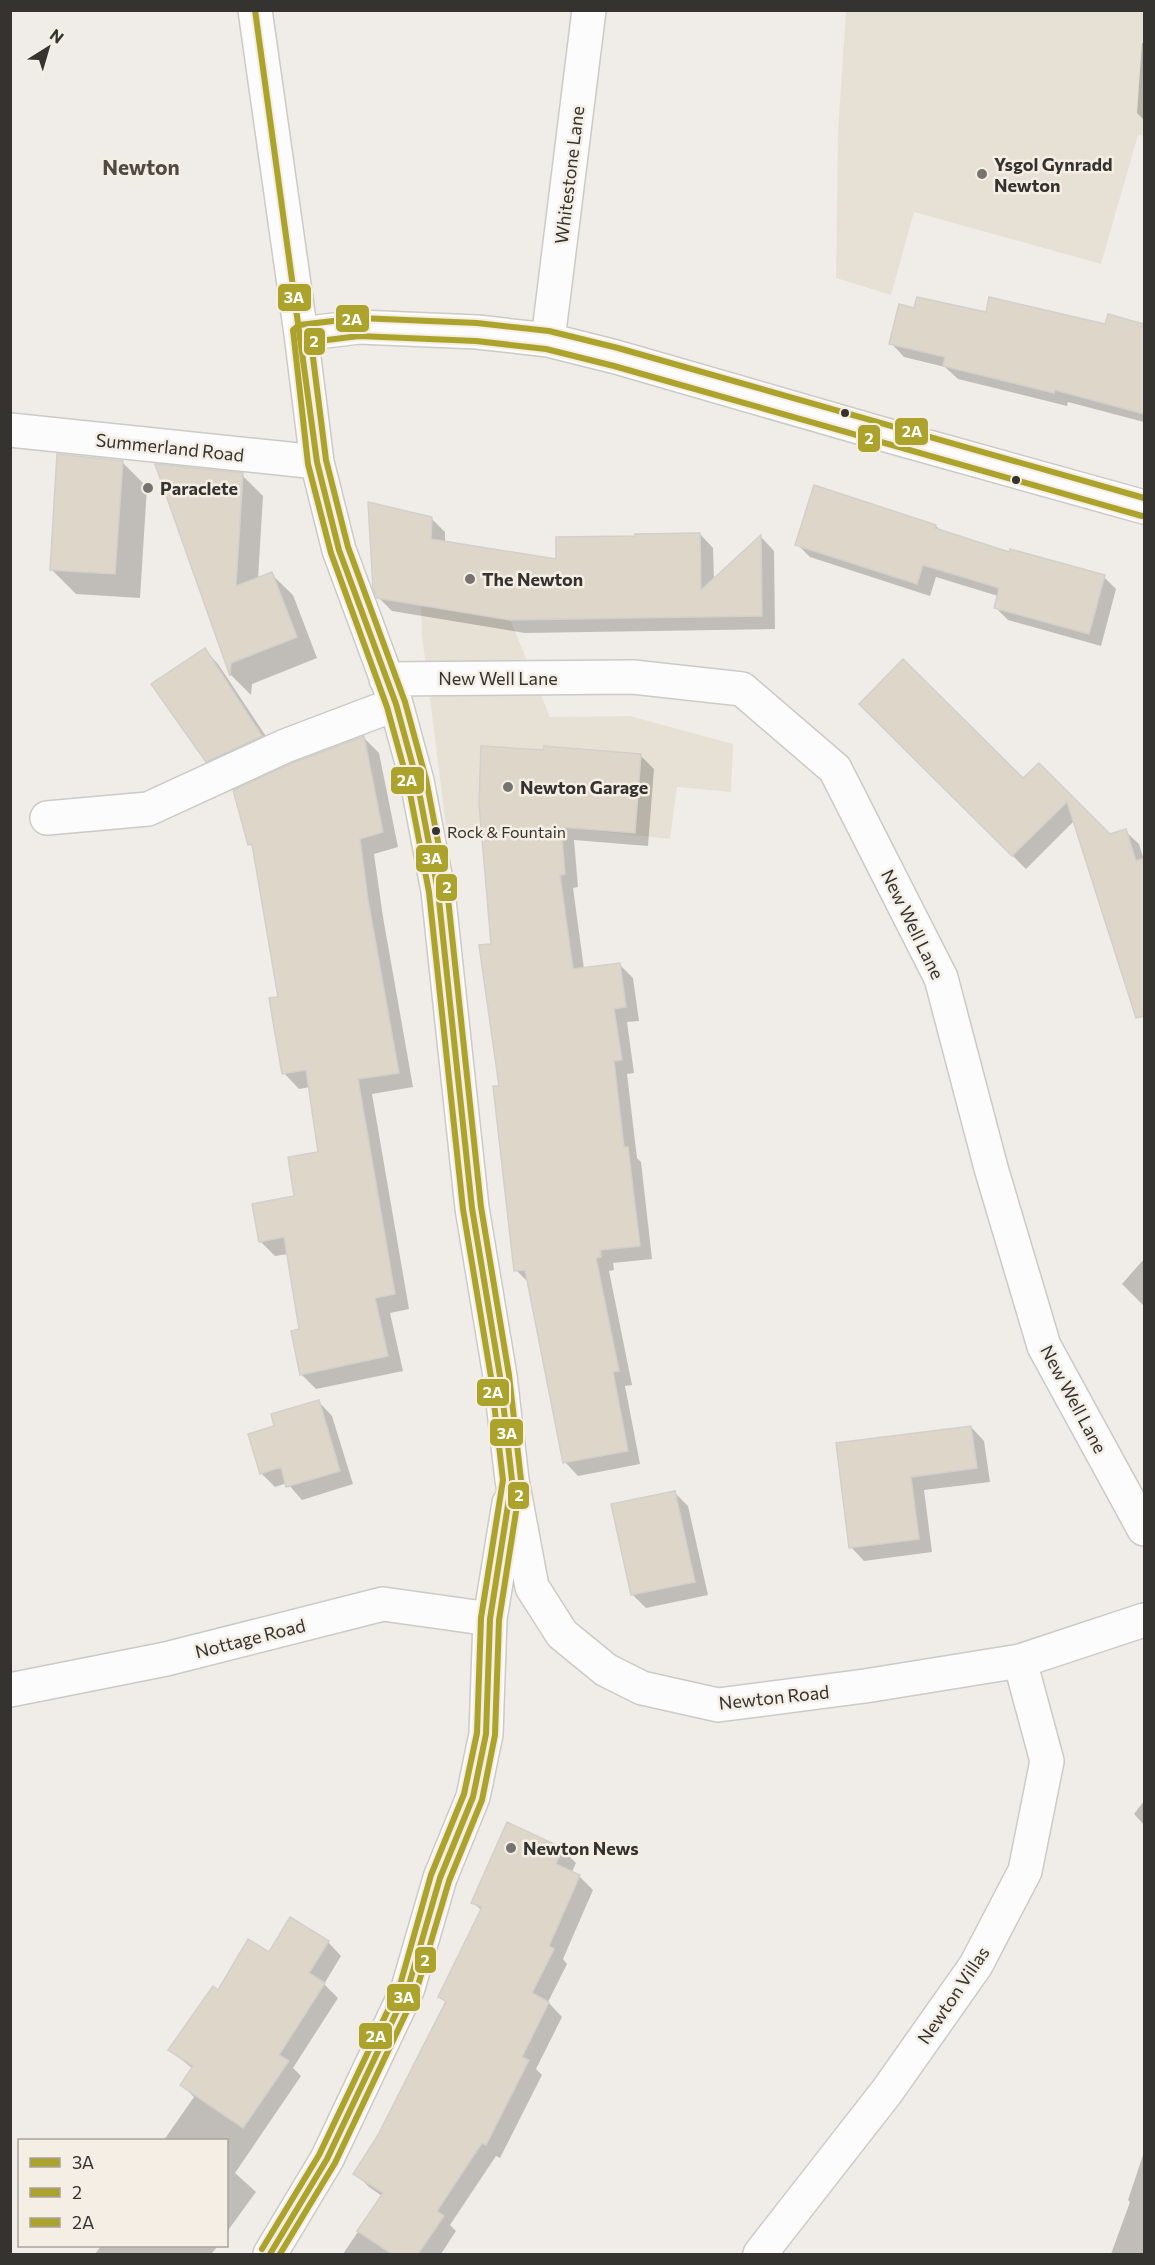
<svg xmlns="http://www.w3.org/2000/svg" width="1155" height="2265" font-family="Commissioner,sans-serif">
<rect width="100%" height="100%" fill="#f0ede8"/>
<path fill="#e7e1d5" d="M 846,11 L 1144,11 L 1144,136 L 1138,135 L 1101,264 L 914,212 L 891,295 L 836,278 L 838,131 Z
M 431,539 L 520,553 L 510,619 L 550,717 L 630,716 L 733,744 L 731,792 L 677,787 L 670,839 L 561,827 L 468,830 L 447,834 L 422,636 L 421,605 Z"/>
<path fill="#0003" d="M 1142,43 L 1144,43 L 1144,120 L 1137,113 Z
M 915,309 L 1107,326 L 1109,316 L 1144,326 L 1144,422 L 1068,402 L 1067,406 L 958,379 L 945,367 L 904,357 L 891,343 Z
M 122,462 L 147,487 L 140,598 L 76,594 L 51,569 Z
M 157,466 L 242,475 L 263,496 L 258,579 L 271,574 L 293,595 L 317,658 L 252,684 L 251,695 L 231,675 Z
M 815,487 L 936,526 L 942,532 L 1010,554 L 1104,577 L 1116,589 L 1101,646 L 1008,620 L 995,607 L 998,596 L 936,577 L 930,596 L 810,557 L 797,544 Z
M 431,518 L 445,532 L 445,543 L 557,561 L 700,534 L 713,548 L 714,581 L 761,537 L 774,551 L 775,629 L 525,633 L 392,611 L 378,597 Z
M 205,650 L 218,664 L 275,750 L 221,775 L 207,761 Z
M 861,704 L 1023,781 L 1039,765 L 1110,836 L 1125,831 L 1139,844 L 1144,860 L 1144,965 L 1132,970 L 1074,821 L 1026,869 Z
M 364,738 L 379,753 L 398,847 L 374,854 L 383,917 L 413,1087 L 372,1094 L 409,1309 L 390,1313 L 403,1371 L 316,1389 L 301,1374 L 301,1330 L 288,1254 L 275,1256 L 260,1241 L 296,1197 L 320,1153 L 310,1087 L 299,1089 L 284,1073 L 280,998 L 255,849 L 250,844 Z
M 640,755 L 654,769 L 648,846 L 574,840 L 578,887 L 573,888 L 584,969 L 619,964 L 633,978 L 639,1021 L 627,1022 L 634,1073 L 627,1074 L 637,1158 L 641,1162 L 652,1259 L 613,1263 L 614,1270 L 609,1271 L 632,1385 L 625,1386 L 640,1464 L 578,1476 L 565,1462 L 529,1283 L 516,1270 L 500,1087 L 492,945 L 480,803 Z
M 1144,1259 L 1144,1306 L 1122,1284 Z
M 319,1402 L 332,1416 L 353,1484 L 302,1500 L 287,1483 L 275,1487 L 261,1473 L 276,1427 Z
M 971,1427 L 984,1441 L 990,1482 L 924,1490 L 932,1552 L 864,1561 L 851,1547 L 837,1444 Z
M 674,1492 L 688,1506 L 708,1595 L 646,1608 L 632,1594 Z
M 1144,1801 L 1144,1825 L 1134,1814 Z
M 562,1849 L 576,1863 L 572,1872 L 579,1876 L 593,1890 L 563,1959 L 567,1964 L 548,2002 L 562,2017 L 536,2069 L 542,2075 L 500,2158 L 496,2156 L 450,2225 L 456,2231 L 441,2254 L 343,2254 L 382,2196 L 369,2187 L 355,2173 L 379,2136 L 447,2004 L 440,1996 L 482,1911 L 473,1902 Z
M 328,1942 L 341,1956 L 324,1984 L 338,1998 L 293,2068 L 301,2076 L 235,2173 L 256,2192 L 226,2233 L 226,2140 L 164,2140 L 194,2097 L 182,2085 L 193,2069 L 170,2050 L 218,1992 L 270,1954 Z
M 1144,2152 L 1144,2254 L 1111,2254 L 1130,2202 L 1128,2200 Z
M 101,2246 L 218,2246 L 211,2254 L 95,2254 Z"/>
<path fill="#ded6c9" stroke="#d2d0cc" stroke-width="1.5" d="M 917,297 L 986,312 L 989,297 L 1105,324 L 1108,314 L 1144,324 L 1144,414 L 1055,390 L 1054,393 L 943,366 L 945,357 L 889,344 L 899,304 L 914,308 Z
M 57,454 L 123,461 L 115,574 L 50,570 Z
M 155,464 L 243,473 L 236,586 L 272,572 L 297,637 L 231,663 L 230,676 Z
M 814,485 L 936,525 L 935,528 L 1009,552 L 1010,549 L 1105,575 L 1089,634 L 994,608 L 999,588 L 923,565 L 917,584 L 795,545 Z
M 368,502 L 432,517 L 431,539 L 556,559 L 556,537 L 635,536 L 635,534 L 700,533 L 701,590 L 761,535 L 762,616 L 510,620 L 377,598 L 373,588 Z
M 205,648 L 262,736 L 206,762 L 151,684 Z
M 903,659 L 1023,778 L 1039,763 L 1110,834 L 1126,829 L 1136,861 L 1144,858 L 1144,1016 L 1136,1018 L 1067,802 L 1012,856 L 859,704 Z
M 364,736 L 383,832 L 360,839 L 368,900 L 399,1073 L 358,1079 L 395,1294 L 375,1298 L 388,1356 L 300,1375 L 291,1331 L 299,1329 L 284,1237 L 259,1242 L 252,1204 L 294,1196 L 288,1157 L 318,1152 L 306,1070 L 282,1074 L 269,998 L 278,997 L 252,844 L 248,845 L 233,790 L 292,763 Z
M 481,746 L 543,750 L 544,746 L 641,754 L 635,833 L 561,827 L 565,874 L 560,875 L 573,969 L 620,963 L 626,1007 L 614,1009 L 622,1060 L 614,1061 L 624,1147 L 628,1147 L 640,1246 L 600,1250 L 601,1257 L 596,1258 L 619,1371 L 613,1372 L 628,1451 L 563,1463 L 525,1270 L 514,1271 L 510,1236 L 493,1086 L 499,1086 L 479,945 L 491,944 L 479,803 Z
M 319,1400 L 340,1471 L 286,1487 L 281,1467 L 260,1474 L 248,1434 L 274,1426 L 271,1414 Z
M 971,1426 L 977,1468 L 911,1477 L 919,1539 L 849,1548 L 836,1443 Z
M 675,1491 L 695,1582 L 631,1595 L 611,1504 Z
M 507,1822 L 563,1848 L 556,1864 L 580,1875 L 549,1946 L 554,1949 L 532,1993 L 549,2002 L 522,2057 L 529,2060 L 486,2145 L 482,2143 L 437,2211 L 444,2216 L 418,2254 L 392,2254 L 357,2231 L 383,2193 L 353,2174 L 378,2135 L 446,2001 L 438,1997 L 482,1907 L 471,1903 Z
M 290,1917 L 329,1941 L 309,1973 L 325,1983 L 279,2055 L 289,2061 L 243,2128 L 180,2085 L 193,2066 L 168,2050 L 213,1986 L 218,1990 L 248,1939 L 269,1952 Z"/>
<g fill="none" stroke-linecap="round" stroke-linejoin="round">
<g stroke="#cccac6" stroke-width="36">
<path id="minor" d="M 255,10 L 301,334 L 317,462 L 339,550 L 396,704 L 417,781 L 438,891 L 472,1208 L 500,1376 L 512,1480 L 532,1587 L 562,1634 L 606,1670 L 642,1688 L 718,1705 L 865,1686 L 1020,1661 L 1144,1620
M 301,334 L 359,327 L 477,332 L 548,340 L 616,357 L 900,439 L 1144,507
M 548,340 L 589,10
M 10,430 L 317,462
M 386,679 L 633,677 L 742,689 L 835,769 L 941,978 L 991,1168 L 1044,1346 L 1144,1529
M 47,818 L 148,809 L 285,746 L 396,704
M 10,1690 L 166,1659 L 383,1604 L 490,1619
M 270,2254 L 327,2159 L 408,1988 L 440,1878 L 473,1797 L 486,1734 L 490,1619 L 509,1503
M 760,2254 L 888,2090 L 976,1965 L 1025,1871 L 1047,1761 L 1020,1661"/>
</g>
<use href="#minor" stroke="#fdfcfc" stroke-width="33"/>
<g stroke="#f4eee5" stroke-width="10">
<path id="bus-1" d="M 255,10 L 317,462 L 339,550 L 396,704 L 417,781 L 438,891 L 472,1208 L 500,1376 L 512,1480 L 490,1619 L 486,1734 L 473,1797 L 440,1878 L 408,1988 L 327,2159 L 270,2254"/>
</g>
<g stroke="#f4eee5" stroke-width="10">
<path id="bus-2" d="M 280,2254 L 335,2163 L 416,1992 L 449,1881 L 482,1800 L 495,1735 L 499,1620 L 521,1480 L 509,1375 L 481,1207 L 447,889 L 426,779 L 405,702 L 348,547 L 326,460 L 311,342 L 359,336 L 476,341 L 546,349 L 614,366 L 1142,516"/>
</g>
<g stroke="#f4eee5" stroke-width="10">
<path id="bus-3" d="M 262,2249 L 319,2155 L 400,1985 L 431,1875 L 464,1794 L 477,1733 L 481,1618 L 503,1480 L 491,1377 L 463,1209 L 429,892 L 408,783 L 387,707 L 331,553 L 308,464 L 293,330 L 299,325 L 359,318 L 477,323 L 549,331 L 618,348 L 1144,498"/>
</g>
<use href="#bus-1" stroke="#aba32c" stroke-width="6"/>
<use href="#bus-2" stroke="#aba32c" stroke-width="6"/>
<use href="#bus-3" stroke="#aba32c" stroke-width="6"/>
</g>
<g fill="#767470" stroke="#f4eee5" stroke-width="2">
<circle cx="982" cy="174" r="6"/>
<circle cx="148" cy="488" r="6"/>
<circle cx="470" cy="579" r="6"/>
<circle cx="508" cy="787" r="6"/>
<circle cx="511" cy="1848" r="6"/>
</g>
<g fill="#35332f" stroke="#f4eee5" stroke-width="2">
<circle cx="845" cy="413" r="5"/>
<circle cx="1016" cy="480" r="5"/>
<circle cx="436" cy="831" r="5"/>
</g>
<g text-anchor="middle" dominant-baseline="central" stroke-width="5" stroke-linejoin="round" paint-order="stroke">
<g font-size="16" fill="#35332f" stroke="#f4eee5" text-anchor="start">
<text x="447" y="831">Rock &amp; Fountain</text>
</g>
<g font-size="18" font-weight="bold" fill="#35332f" stroke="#f4eee5" text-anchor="start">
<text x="994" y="164">Ysgol Gynradd<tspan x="994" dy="21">Newton</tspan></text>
<text x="160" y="488">Paraclete</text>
<text x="482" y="579">The Newton</text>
<text x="520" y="787">Newton Garage</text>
<text x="523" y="1848">Newton News</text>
</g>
<g font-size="18" fill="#35332f" stroke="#f4eee5">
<text transform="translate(569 175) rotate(-83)">Whitestone Lane</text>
<text transform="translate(170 447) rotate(6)">Summerland Road</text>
<text x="498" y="678">New Well Lane</text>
<text transform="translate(913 924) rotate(64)">New Well Lane</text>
<text transform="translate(1074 1399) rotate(62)">New Well Lane</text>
<text transform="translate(250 1638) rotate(-14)">Nottage Road</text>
<text transform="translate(774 1697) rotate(-6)">Newton Road</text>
<text transform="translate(953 1995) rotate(-56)">Newton Villas</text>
</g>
<g font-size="21" font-weight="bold" fill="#4f4b43" stroke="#f4eee5">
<text x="141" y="166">Newton</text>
</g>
</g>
<g stroke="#f4eee5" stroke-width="2">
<rect x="277" y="283" width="35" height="29" rx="6" fill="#aba32c"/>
<rect x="335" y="304" width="35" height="29" rx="6" fill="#aba32c"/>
<rect x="303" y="327" width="23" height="29" rx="6" fill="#aba32c"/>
<rect x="894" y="417" width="35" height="29" rx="6" fill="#aba32c"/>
<rect x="857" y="424" width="24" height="29" rx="6" fill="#aba32c"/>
<rect x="390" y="766" width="35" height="29" rx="6" fill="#aba32c"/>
<rect x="415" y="844" width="34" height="29" rx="6" fill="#aba32c"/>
<rect x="435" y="873" width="23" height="29" rx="6" fill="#aba32c"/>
<rect x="476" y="1378" width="34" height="29" rx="6" fill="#aba32c"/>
<rect x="489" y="1418" width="35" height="29" rx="6" fill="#aba32c"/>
<rect x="507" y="1481" width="23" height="29" rx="6" fill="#aba32c"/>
<rect x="414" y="1946" width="23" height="28" rx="6" fill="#aba32c"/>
<rect x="386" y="1983" width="35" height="29" rx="6" fill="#aba32c"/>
<rect x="358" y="2022" width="35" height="28" rx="6" fill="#aba32c"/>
</g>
<g font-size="16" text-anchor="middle" font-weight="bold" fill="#fff">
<text x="294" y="303">3A</text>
<text x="352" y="325">2A</text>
<text x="314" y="347">2</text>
<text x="912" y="437">2A</text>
<text x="869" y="444">2</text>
<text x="407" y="786">2A</text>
<text x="432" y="864">3A</text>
<text x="447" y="893">2</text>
<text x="493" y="1398">2A</text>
<text x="507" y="1439">3A</text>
<text x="519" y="1501">2</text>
<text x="425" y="1966">2</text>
<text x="404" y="2003">3A</text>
<text x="376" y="2042">2A</text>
</g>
<rect width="1155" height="2265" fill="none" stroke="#35332f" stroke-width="24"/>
<rect x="18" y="2139" width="210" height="108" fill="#f4eee5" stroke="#a8a39c" stroke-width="1.5"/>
<rect x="30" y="2158" width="30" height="9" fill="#aba32c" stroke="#a8a39c" stroke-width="1.5"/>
<text x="72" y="2169" font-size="18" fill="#35332f">3A</text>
<rect x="30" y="2188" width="30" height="9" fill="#aba32c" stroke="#a8a39c" stroke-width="1.5"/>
<text x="72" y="2199" font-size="18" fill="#35332f">2</text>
<rect x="30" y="2218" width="30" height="9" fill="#aba32c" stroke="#a8a39c" stroke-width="1.5"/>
<text x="72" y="2229" font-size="18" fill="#35332f">2A</text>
<g transform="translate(48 48) rotate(37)" stroke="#f4eee5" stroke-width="4.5" paint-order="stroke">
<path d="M0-4.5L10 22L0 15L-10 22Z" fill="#35332f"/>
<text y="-9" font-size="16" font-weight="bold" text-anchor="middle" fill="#35332f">N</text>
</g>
</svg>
